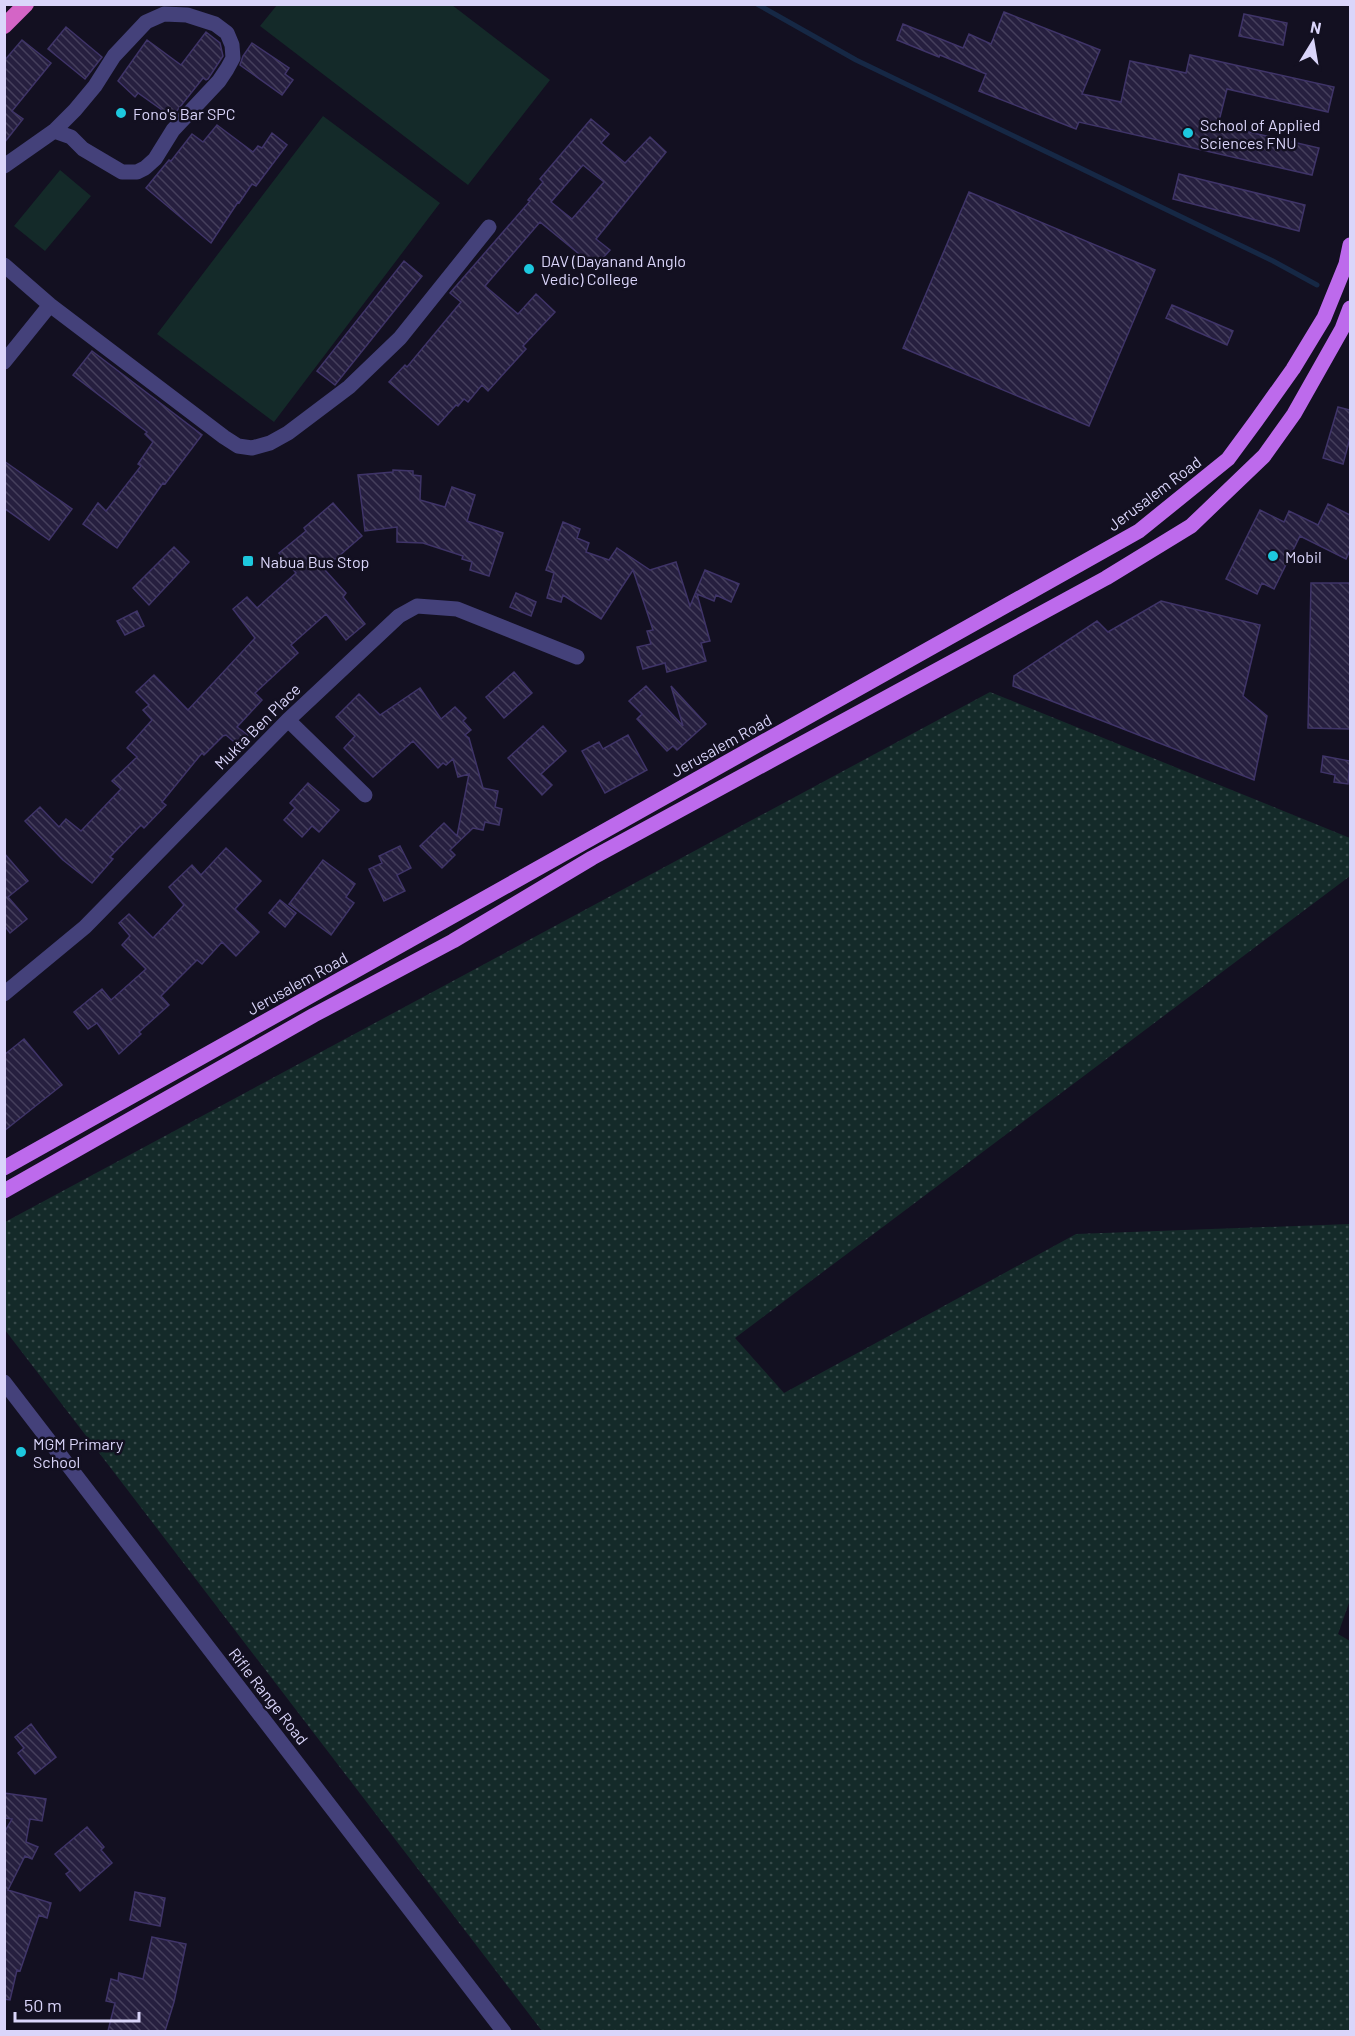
<svg xmlns="http://www.w3.org/2000/svg" width="1355" height="2036" font-family="Barlow,sans-serif">
<defs>
<pattern id="grass-dots" width="8" height="8" patternUnits="userSpaceOnUse" patternTransform="scale(1.5)"><rect width="8" height="8" fill="#142a29"/><path d="M2 2h.1M6 6h.1" fill="none" stroke="#364849" stroke-width="1.8" stroke-linecap="round"/></pattern>
<pattern id="building-back-hatch" width="6" height="6" patternUnits="userSpaceOnUse" patternTransform="scale(1.5)"><rect width="6" height="6" fill="#261f3f"/><path d="M-1 5l2 2M0 0l6 6M5-1l2 2" fill="none" stroke="#453f5c"/></pattern>
</defs>
<rect width="100%" height="100%" fill="#131021"/>
<path fill="url(#grass-dots)" d="M 990,692 L 1350,838 L 1350,876 L 735,1338 L 784,1393 L 1076,1234 L 1350,1224 L 1350,1600 L 1338,1634 L 1350,1641 L 1350,2031 L 542,2031 L 5,1330 L 5,1222 Z"/>
<path fill="#142a29" d="M 277,5 L 452,5 L 550,80 L 468,185 L 260,26 Z
M 323,116 L 440,203 L 274,422 L 157,334 Z
M 60,170 L 91,196 L 45,251 L 14,226 Z"/>
<g fill="none" stroke-linecap="round" stroke-linejoin="round">
<path stroke="#162845" stroke-width="5" d="M 757,4 L 856,60 L 1273,261 L 1317,285"/>
</g>
<path fill="url(#building-back-hatch)" stroke="#3f3468" stroke-width="1.5" fill-rule="evenodd" d="M 1004,12 L 1100,50 L 1082,94 L 1121,102 L 1130,61 L 1186,73 L 1190,55 L 1334,87 L 1328,112 L 1227,89 L 1218,125 L 1319,148 L 1312,175 L 1079,122 L 1076,129 L 979,91 L 986,74 L 940,55 L 939,57 L 897,40 L 903,24 L 963,48 L 969,34 L 991,44 Z
M 1244,14 L 1287,23 L 1283,45 L 1239,36 Z
M 66,27 L 102,57 L 85,79 L 48,49 Z
M 206,32 L 220,43 L 223,56 L 208,79 L 206,80 L 203,78 L 172,117 L 138,93 L 135,97 L 118,81 L 147,40 L 181,65 Z
M 22,40 L 51,63 L 12,111 L 23,119 L 4,143 L 4,61 Z
M 252,43 L 289,68 L 285,74 L 293,80 L 282,95 L 240,65 L 243,56 Z
M 591,119 L 609,134 L 601,143 L 625,163 L 650,137 L 666,152 L 596,239 L 610,250 L 595,267 L 540,222 L 485,286 L 518,314 L 536,294 L 555,312 L 523,346 L 526,349 L 488,391 L 482,385 L 468,402 L 464,399 L 458,406 L 456,405 L 438,425 L 389,382 L 405,365 L 407,367 L 461,302 L 450,293 L 530,201 L 528,200 L 543,182 L 540,179 ZM 583,165 L 604,182 L 572,219 L 551,202 Z
M 217,125 L 253,152 L 258,146 L 262,148 L 272,133 L 287,145 L 256,186 L 252,184 L 239,203 L 238,202 L 211,243 L 146,188 L 169,160 L 171,161 L 192,134 L 203,142 Z
M 1179,174 L 1305,205 L 1299,231 L 1173,199 Z
M 969,192 L 1155,270 L 1089,426 L 903,348 Z
M 404,261 L 422,276 L 335,385 L 317,371 Z
M 1172,305 L 1233,331 L 1227,345 L 1166,318 Z
M 92,351 L 202,435 L 165,484 L 163,483 L 117,548 L 83,524 L 98,503 L 106,511 L 141,466 L 138,464 L 153,442 L 145,434 L 147,432 L 73,375 Z
M 1338,407 L 1350,410 L 1350,438 L 1343,464 L 1323,458 Z
M 4,461 L 72,509 L 49,540 L 4,508 Z
M 393,470 L 413,471 L 413,475 L 421,476 L 420,500 L 445,507 L 452,487 L 475,495 L 467,521 L 503,533 L 489,576 L 470,570 L 472,562 L 462,559 L 463,556 L 423,543 L 397,542 L 397,527 L 365,531 L 358,475 L 393,472 Z
M 333,503 L 362,536 L 324,569 L 346,593 L 343,597 L 365,624 L 346,640 L 326,614 L 291,645 L 298,653 L 255,693 L 262,700 L 237,727 L 248,735 L 239,746 L 226,735 L 223,736 L 204,755 L 202,753 L 162,802 L 166,805 L 144,828 L 141,825 L 110,857 L 113,859 L 92,883 L 63,860 L 25,821 L 40,807 L 59,827 L 66,819 L 81,831 L 121,789 L 112,781 L 137,757 L 127,748 L 152,720 L 143,710 L 149,705 L 136,692 L 154,675 L 188,710 L 255,638 L 233,609 L 247,597 L 257,608 L 296,573 L 279,553 L 306,531 L 304,528 Z
M 1328,504 L 1350,515 L 1350,550 L 1346,559 L 1300,536 L 1274,589 L 1262,583 L 1257,594 L 1226,579 L 1260,510 L 1284,522 L 1289,511 L 1318,525 Z
M 563,522 L 580,529 L 577,538 L 589,543 L 586,552 L 609,560 L 617,548 L 650,570 L 676,562 L 690,606 L 705,570 L 739,584 L 731,602 L 716,595 L 714,601 L 697,594 L 710,641 L 701,643 L 706,661 L 667,672 L 665,663 L 643,669 L 637,647 L 651,644 L 647,631 L 653,630 L 633,570 L 601,619 L 563,595 L 561,602 L 547,598 L 554,573 L 546,570 Z
M 174,547 L 189,562 L 149,605 L 133,588 Z
M 1311,583 L 1350,583 L 1350,729 L 1308,728 Z
M 516,593 L 536,602 L 531,616 L 510,607 Z
M 1161,601 L 1260,625 L 1243,696 L 1267,716 L 1254,780 L 1013,686 L 1014,676 L 1097,621 L 1108,632 Z
M 137,611 L 144,626 L 125,635 L 117,621 Z
M 514,672 L 532,693 L 504,718 L 486,697 Z
M 646,686 L 683,726 L 671,686 L 706,724 L 677,750 L 673,746 L 667,751 L 637,719 L 642,714 L 629,701 Z
M 420,688 L 441,719 L 455,707 L 466,718 L 463,721 L 471,730 L 465,735 L 469,738 L 483,788 L 498,791 L 495,807 L 502,809 L 499,825 L 485,822 L 483,830 L 473,828 L 450,850 L 455,855 L 442,868 L 420,846 L 444,823 L 457,836 L 469,774 L 458,777 L 453,759 L 446,765 L 443,763 L 438,768 L 413,741 L 373,777 L 344,748 L 355,736 L 336,717 L 359,694 L 380,715 Z
M 543,726 L 566,751 L 541,774 L 552,785 L 542,795 L 508,758 Z
M 628,735 L 647,770 L 605,793 L 582,751 L 599,742 L 603,749 Z
M 1323,756 L 1350,761 L 1348,784 L 1334,782 L 1335,775 L 1321,772 Z
M 308,783 L 339,810 L 319,832 L 312,826 L 302,837 L 284,820 L 295,808 L 290,803 Z
M 400,846 L 411,868 L 397,875 L 405,891 L 384,901 L 369,869 L 382,863 L 379,856 Z
M 226,848 L 261,881 L 235,909 L 259,932 L 236,956 L 222,942 L 202,964 L 197,960 L 161,996 L 169,1005 L 139,1032 L 141,1034 L 119,1054 L 97,1023 L 88,1029 L 74,1012 L 102,989 L 111,1000 L 146,969 L 122,945 L 130,936 L 119,923 L 129,914 L 153,938 L 184,905 L 169,887 L 192,865 L 201,875 Z
M 4,853 L 28,881 L 8,897 L 27,919 L 10,933 L 4,925 Z
M 323,860 L 355,884 L 346,897 L 354,903 L 331,935 L 289,904 Z
M 280,900 L 296,913 L 285,927 L 269,913 Z
M 24,1039 L 62,1085 L 4,1131 L 4,1055 Z
M 31,1724 L 56,1757 L 35,1774 L 18,1753 L 24,1748 L 15,1737 Z
M 4,1793 L 46,1799 L 42,1821 L 30,1819 L 26,1842 L 38,1847 L 32,1859 L 25,1856 L 8,1890 L 51,1903 L 47,1918 L 39,1915 L 20,1971 L 17,1970 L 10,2000 L 4,1999 L 4,1833 L 12,1819 L 5,1818 Z
M 87,1827 L 104,1847 L 101,1850 L 112,1863 L 80,1891 L 66,1874 L 70,1871 L 55,1854 Z
M 135,1892 L 165,1898 L 160,1926 L 130,1920 Z
M 152,1937 L 186,1944 L 174,2002 L 165,2031 L 108,2031 L 115,2003 L 106,2001 L 111,1979 L 118,1981 L 119,1973 L 143,1979 Z"/>
<g fill="none" stroke-linecap="round" stroke-linejoin="round">
<path stroke="#44417a" stroke-width="15" d="M 4,166 L 54,131 L 75,110 L 95,86 L 114,56 L 146,22 L 164,14 L 187,15 L 215,24 L 227,33 L 232,45 L 233,58 L 227,69 L 219,81 L 173,130 L 155,159 L 145,168 L 137,172 L 122,172 L 83,149 L 71,137 L 54,131
M 4,265 L 50,305 L 224,437 L 238,446 L 252,448 L 270,443 L 288,433 L 349,387 L 400,338 L 489,227
M 4,362 L 50,305
M 288,720 L 365,795
M 4,994 L 85,927 L 288,720 L 399,616 L 417,606 L 457,609 L 577,657
M 4,1382 L 504,2032"/>
<path stroke="#bd6aec" stroke-width="15" d="M 4,1168 L 1139,531 L 1228,459 L 1256,421 L 1293,369 L 1324,318 L 1346,264 L 1350,245
M 4,1191 L 314,1015 L 453,941 L 592,858 L 1106,578 L 1191,526 L 1264,456 L 1294,414 L 1342,329 L 1350,308"/>
<path stroke="#d465c6" stroke-width="16" d="M 4,26 L 26,4"/>
</g>
<g fill="#1dc8de" stroke="#131021" stroke-width="2">
<circle cx="121" cy="113" r="6"/>
<circle cx="1188" cy="133" r="6"/>
<circle cx="529" cy="269" r="6"/>
<circle cx="1273" cy="556" r="6"/>
<rect x="242" y="555" width="12" height="12" rx="3"/>
<circle cx="21" cy="1452" r="6"/>
</g>
<g text-anchor="middle" dominant-baseline="central" stroke-width="5" stroke-linejoin="round" paint-order="stroke">
<g font-size="16" fill="#dad5fa" stroke="#131021" text-anchor="start">
<text x="133" y="113">Fono's Bar SPC</text>
<text x="1200" y="124">School of Applied<tspan x="1200" dy="18">Sciences FNU</tspan></text>
<text x="541" y="260">DAV (Dayanand Anglo<tspan x="541" dy="18">Vedic) College</tspan></text>
<text x="1285" y="556">Mobil</text>
<text x="260" y="561">Nabua Bus Stop</text>
<text x="33" y="1443">MGM Primary<tspan x="33" dy="18">School</tspan></text>
</g>
<g font-size="16" fill="#dad5fa" stroke="#131021">
<text transform="translate(1154 493) rotate(-37)">Jerusalem Road</text>
<text transform="translate(257 726) rotate(-45)">Mukta Ben Place</text>
<text transform="translate(721 745) rotate(-29)">Jerusalem Road</text>
<text transform="translate(297 983) rotate(-29)">Jerusalem Road</text>
<text transform="translate(269 1696) rotate(52)">Rifle Range Road</text>
</g>
</g>
<rect width="1355" height="2036" fill="none" stroke="#dad5fa" stroke-width="12"/>
<g transform="translate(1313 42) rotate(11)" stroke="#131021" stroke-width="4.5" paint-order="stroke">
<path d="M0-4.5L10 22L0 15L-10 22Z" fill="#dad5fa"/>
<text y="-9" font-size="16" font-weight="bold" text-anchor="middle" fill="#dad5fa">N</text>
</g>
<path d="M15 2012v9h124v-9" fill="none" stroke="#dad5fa" stroke-width="3"/>
<text x="24" y="2012" font-size="18" fill="#dad5fa" stroke="#131021" stroke-width="4.5" paint-order="stroke">50 m</text>
</svg>
